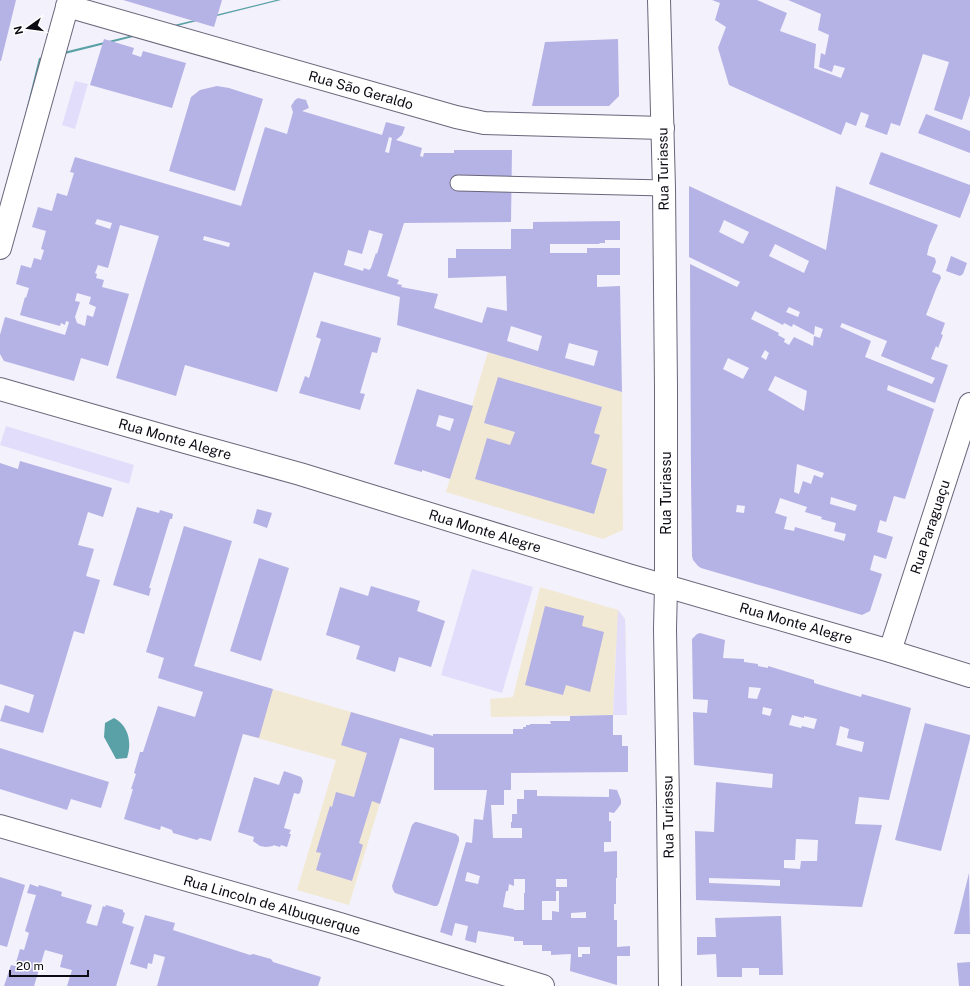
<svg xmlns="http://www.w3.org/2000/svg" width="970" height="986" font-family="'Public Sans',sans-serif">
<rect width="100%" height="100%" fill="#f3f1fb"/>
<path fill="#f1e9d3" d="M 488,352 L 622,392 L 623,530 L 603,539 L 446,492 Z
M 540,587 L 618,610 L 625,619 L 626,647 L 616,646 L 613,715 L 491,717 L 490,699 L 513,697 Z
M 258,685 L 403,727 L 349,905 L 297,890 L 336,760 L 243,734 Z"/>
<path fill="#e3ddfc" d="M 75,81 L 88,84 L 75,129 L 62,125 Z
M 6,426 L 134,465 L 129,484 L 0,445 Z
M 472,569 L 533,587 L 502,693 L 441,675 Z
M 618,610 L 625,619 L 627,715 L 613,715 Z"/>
<path fill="#59a1a6" d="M 276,0 L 281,0 L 41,60 L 0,223 L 0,217 L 39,58 Z
M 114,718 C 129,726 132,743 127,758 L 116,759 L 104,737 L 105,723 Z"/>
<path fill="#b5b2e6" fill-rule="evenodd" d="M 0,0 L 16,0 L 1,61 L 0,61 Z
M 123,0 L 222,0 L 214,27 Z
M 712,0 L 757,0 L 787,13 L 780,31 L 816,44 L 814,68 L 841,78 L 845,68 L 834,65 L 832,72 L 819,67 L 821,53 L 825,55 L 829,35 L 818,30 L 821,14 L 788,0 L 970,0 L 970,95 L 962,120 L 934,110 L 949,62 L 923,54 L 900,126 L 891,123 L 887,135 L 865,127 L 869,115 L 861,112 L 856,126 L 846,122 L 841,135 L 729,85 L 718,48 L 726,27 L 715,20 L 720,3 Z
M 104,39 L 134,48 L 132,54 L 141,57 L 143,51 L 186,63 L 172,108 L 90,85 Z
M 618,39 L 619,96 L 609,106 L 532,106 L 545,42 Z
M 217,86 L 229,88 L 263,99 L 235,191 L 169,171 L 191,97 L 200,90 Z
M 298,98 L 306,100 L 309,108 L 302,111 L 382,135 L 386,122 L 405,127 L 402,135 L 396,140 L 422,148 L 420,156 L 423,157 L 424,153 L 454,153 L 454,150 L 512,150 L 511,222 L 404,223 L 387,276 L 399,280 L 397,284 L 402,285 L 401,287 L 438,294 L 434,308 L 482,323 L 487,307 L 507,311 L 506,276 L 448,278 L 448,258 L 456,258 L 456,249 L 511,249 L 511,229 L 533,229 L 533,222 L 620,221 L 620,240 L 605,240 L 605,243 L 599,243 L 600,244 L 550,244 L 550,253 L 587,253 L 587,248 L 620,248 L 620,275 L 597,275 L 597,287 L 620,286 L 622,392 L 397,325 L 400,297 L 314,272 L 277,392 L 185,365 L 176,396 L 116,378 L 159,236 L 120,225 L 108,268 L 98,265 L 95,273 L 97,274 L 96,278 L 104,280 L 102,287 L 129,294 L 108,366 L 81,358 L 74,381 L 4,361 L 0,354 L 0,335 L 5,317 L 65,335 L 69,322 L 66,321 L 65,325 L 61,323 L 60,326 L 20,315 L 25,297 L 26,298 L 29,288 L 16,284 L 21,265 L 31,268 L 34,258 L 41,260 L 44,250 L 41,249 L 46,231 L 32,227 L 38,207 L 52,211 L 57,193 L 67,196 L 74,173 L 70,172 L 75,157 L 241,206 L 265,127 L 287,134 L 293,112 L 291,106 L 295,100 ZM 389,137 L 392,138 L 389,153 L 385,152 ZM 97,219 L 112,223 L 110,229 L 95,224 ZM 369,230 L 383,234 L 377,254 L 376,253 L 371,268 L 369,270 L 364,268 L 363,271 L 344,265 L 348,250 L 362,254 ZM 204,236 L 230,243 L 229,247 L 203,240 ZM 77,293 L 91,297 L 89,304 L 96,307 L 93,317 L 87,315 L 85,326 L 77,323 L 75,317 L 80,302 L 75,301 ZM 511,326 L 542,336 L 538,351 L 507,341 ZM 569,343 L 598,351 L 594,366 L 565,358 Z
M 926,114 L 970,131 L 970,153 L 918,133 Z
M 881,152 L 970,185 L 970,192 L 960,218 L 869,184 Z
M 689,186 L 826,250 L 836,186 L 938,225 L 929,246 L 927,255 L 935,258 L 936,262 L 932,272 L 940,275 L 941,278 L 936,289 L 926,315 L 945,323 L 941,334 L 943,335 L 938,348 L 936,346 L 931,359 L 948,365 L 935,403 L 888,385 L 887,390 L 934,409 L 905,499 L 894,496 L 886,522 L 880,520 L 877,532 L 893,537 L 886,559 L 874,555 L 870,570 L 882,574 L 870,611 L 862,615 L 701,568 L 698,566 L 693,560 L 692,556 L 691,479 L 690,264 L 737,287 L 740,282 L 689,257 ZM 724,220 L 749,232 L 743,244 L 719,232 ZM 775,244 L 809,261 L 804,273 L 769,256 ZM 789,307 L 800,312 L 798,317 L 786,312 ZM 755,311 L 783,325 L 784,323 L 792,327 L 793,324 L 814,335 L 815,326 L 823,329 L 820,338 L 814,336 L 813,346 L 794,337 L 789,345 L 784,342 L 785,339 L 778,335 L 779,333 L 751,319 ZM 842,323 L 887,341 L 881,356 L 935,378 L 932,384 L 865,357 L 871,341 L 840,327 ZM 765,350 L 769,353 L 766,360 L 761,357 ZM 728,358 L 749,368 L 743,379 L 723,369 ZM 775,376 L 807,391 L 804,411 L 768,390 ZM 797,464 L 824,473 L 822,478 L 814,475 L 811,484 L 803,481 L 799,494 L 794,492 ZM 831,497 L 857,505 L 855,511 L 830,504 ZM 780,498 L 807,507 L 805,512 L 822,517 L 821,519 L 836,523 L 834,531 L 846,534 L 844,541 L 795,527 L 794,531 L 784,529 L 787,517 L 775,513 ZM 737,505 L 745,506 L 744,513 L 736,512 Z
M 951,256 L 967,263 L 963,274 L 960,276 L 946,271 Z
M 321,321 L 381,338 L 377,353 L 372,352 L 360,393 L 365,394 L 360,410 L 299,393 L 305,376 L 309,378 L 321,339 L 316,337 Z
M 498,377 L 602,407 L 594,433 L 600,435 L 591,464 L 607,469 L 594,514 L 475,479 L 487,438 L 510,445 L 515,432 L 484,423 Z
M 417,389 L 473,406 L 450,479 L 422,470 L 422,472 L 394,464 ZM 439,415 L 454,419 L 450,431 L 436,426 Z
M 20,461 L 112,488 L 103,517 L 88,512 L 78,545 L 94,549 L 86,576 L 100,580 L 84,634 L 74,631 L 43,733 L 0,721 L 5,705 L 29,713 L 34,695 L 0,684 L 0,463 L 18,469 Z
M 137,507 L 159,513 L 160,510 L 173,514 L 172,519 L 170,519 L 149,588 L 151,588 L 149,596 L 113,585 Z
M 257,509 L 272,513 L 267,528 L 253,523 Z
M 184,526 L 232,541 L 194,666 L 273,689 L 259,738 L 243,734 L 211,841 L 200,838 L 197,840 L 173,833 L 172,830 L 161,826 L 160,830 L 124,819 L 133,789 L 131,789 L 136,774 L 134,773 L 140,752 L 143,752 L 158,706 L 195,717 L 203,692 L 158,678 L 164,658 L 146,652 Z
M 259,558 L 289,568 L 261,661 L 230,651 Z
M 371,586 L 420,601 L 417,611 L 445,621 L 431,667 L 399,657 L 395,672 L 356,659 L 360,646 L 326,635 L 340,587 L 368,596 Z
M 545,606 L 584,616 L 582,626 L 604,632 L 590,692 L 566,685 L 563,695 L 525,685 Z
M 700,633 L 725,640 L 723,658 L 744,659 L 744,662 L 758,664 L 758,666 L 768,668 L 768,666 L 814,680 L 814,683 L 861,697 L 862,694 L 911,708 L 889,800 L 859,797 L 855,824 L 882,825 L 862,907 L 696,900 L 695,831 L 714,832 L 716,782 L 772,788 L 773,774 L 694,765 L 693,712 L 707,713 L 708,700 L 693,699 L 692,639 L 697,634 ZM 749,687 L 761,688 L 757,699 L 748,698 ZM 763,707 L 772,709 L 770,716 L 762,714 ZM 792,715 L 804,718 L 804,716 L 817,719 L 814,729 L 802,726 L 801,728 L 789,725 ZM 840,726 L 849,729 L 847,738 L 864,742 L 862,752 L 836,745 ZM 796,839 L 818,840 L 817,861 L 801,861 L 800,869 L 784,868 L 784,860 L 795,860 ZM 709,878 L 780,880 L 780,886 L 709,883 Z
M 351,712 L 433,736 L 433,734 L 513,734 L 513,729 L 523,729 L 523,727 L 526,727 L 526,725 L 530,725 L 530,724 L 551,724 L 550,721 L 570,721 L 570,716 L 613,715 L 613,735 L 622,735 L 622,746 L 628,746 L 628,772 L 511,773 L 511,790 L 504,790 L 504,805 L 491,805 L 493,838 L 522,838 L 522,828 L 511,828 L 511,822 L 512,822 L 512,814 L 517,814 L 517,799 L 524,799 L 524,790 L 537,790 L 537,796 L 609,797 L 609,789 L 617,790 L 621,800 L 621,804 L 618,808 L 614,813 L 609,812 L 609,821 L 611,821 L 611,842 L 604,842 L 604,852 L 617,851 L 617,878 L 616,878 L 616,904 L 614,904 L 614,920 L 617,920 L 617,947 L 630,946 L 630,956 L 617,956 L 617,985 L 570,971 L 571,954 L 551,955 L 551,951 L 542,951 L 542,945 L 523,945 L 523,941 L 514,941 L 514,937 L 478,931 L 476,943 L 465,940 L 468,926 L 455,923 L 452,936 L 440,932 L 466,842 L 472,843 L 474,819 L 483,820 L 487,790 L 434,790 L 434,748 L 400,738 L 380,804 L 372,801 L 359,843 L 363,845 L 352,881 L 316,870 L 321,853 L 316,852 L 330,806 L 332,807 L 336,792 L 354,797 L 367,753 L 341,745 ZM 467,872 L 480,876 L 478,884 L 465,881 ZM 514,879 L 525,879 L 525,893 L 524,893 L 524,910 L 514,910 L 514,909 L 503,907 L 506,891 L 508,891 L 509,884 L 514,886 ZM 556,879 L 567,879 L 567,887 L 556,887 ZM 556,891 L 559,891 L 559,912 L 552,911 L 552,920 L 542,920 L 542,901 L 556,901 ZM 586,912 L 586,918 L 571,918 L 571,913 ZM 578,947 L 590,947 L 590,954 L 582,954 L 582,957 L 578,957 Z
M 925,723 L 970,735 L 970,739 L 941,851 L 895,840 Z
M 0,748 L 109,782 L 101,808 L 71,799 L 67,810 L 0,789 Z
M 284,771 L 301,777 L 303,781 L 300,793 L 298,794 L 294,793 L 284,828 L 291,830 L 289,834 L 291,834 L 287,847 L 281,845 L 280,847 L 273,845 L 273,846 L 266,847 L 260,846 L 253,841 L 254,837 L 238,832 L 254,777 L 279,785 Z
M 415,822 L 417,822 L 456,834 L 459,837 L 459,841 L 439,903 L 437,906 L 434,906 L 395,893 L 393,890 L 392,886 L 412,825 Z
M 969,873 L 970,934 L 954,934 Z
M 0,877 L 25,885 L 7,947 L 0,945 Z
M 30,884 L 38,887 L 39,885 L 62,892 L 61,896 L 92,905 L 86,923 L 97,926 L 103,906 L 105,907 L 106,905 L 123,910 L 123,912 L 125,913 L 122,923 L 134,927 L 116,986 L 67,986 L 72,970 L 60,967 L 63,955 L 45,950 L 34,986 L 4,986 L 11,965 L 15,966 L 20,949 L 24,950 L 29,933 L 25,931 L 36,895 L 27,893 Z
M 145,915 L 175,923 L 173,930 L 250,955 L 253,954 L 271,959 L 273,962 L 321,977 L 318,986 L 157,986 L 165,957 L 154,954 L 152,964 L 148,963 L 147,969 L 130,964 Z
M 781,916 L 783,975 L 759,975 L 759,968 L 742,968 L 742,977 L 717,977 L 716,954 L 697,955 L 697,937 L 716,937 L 715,918 Z
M 970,962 L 970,986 L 959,986 L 957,963 Z"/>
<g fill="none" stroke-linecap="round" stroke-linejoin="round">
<g stroke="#6a667b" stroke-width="17">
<path id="service" d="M 458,183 L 664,188"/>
</g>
<g stroke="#6a667b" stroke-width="24">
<path id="minor" d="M 67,6 L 456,117 L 484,123 L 663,128
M 0,248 L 69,0
M 0,389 L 185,442 L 300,474 L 628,575 L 890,651 L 970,676
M 890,651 L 970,404
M 0,826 L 340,924 L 543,986"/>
</g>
<g stroke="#6a667b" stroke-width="24">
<path id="tertiary" d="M 659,0 L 664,188 L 666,387 L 666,586 L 665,629 L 668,803 L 670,986"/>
</g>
<use href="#service" stroke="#fff" stroke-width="15"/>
<use href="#minor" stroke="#fff" stroke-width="22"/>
<use href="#tertiary" stroke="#fff" stroke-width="22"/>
</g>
<g text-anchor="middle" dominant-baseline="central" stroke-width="3" stroke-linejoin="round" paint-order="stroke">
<g font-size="14" fill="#0c0a12" stroke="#fff">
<text transform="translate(361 90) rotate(16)">Rua São Geraldo</text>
<text transform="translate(663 169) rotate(-91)">Rua Turiassu</text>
<text transform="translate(175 439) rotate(16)">Rua Monte Alegre</text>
<text transform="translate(666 493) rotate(-90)">Rua Turiassu</text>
<text transform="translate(930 527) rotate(-72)">Rua Paraguaçu</text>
<text transform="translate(485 531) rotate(17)">Rua Monte Alegre</text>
<text transform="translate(796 623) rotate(16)">Rua Monte Alegre</text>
<text transform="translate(668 817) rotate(-91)">Rua Turiassu</text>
<text transform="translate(272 905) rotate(16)">Rua Lincoln de Albuquerque</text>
</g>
</g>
<g transform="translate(28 28) rotate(256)" stroke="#ffffff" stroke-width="3" paint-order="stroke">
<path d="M0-3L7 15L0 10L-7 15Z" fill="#0c0a12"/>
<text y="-6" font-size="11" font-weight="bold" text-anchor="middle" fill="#0c0a12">N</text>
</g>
<path d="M10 970v6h78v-6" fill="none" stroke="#0c0a12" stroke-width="2"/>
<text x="16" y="970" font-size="12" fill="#0c0a12" stroke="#ffffff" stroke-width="3" paint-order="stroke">20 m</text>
</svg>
